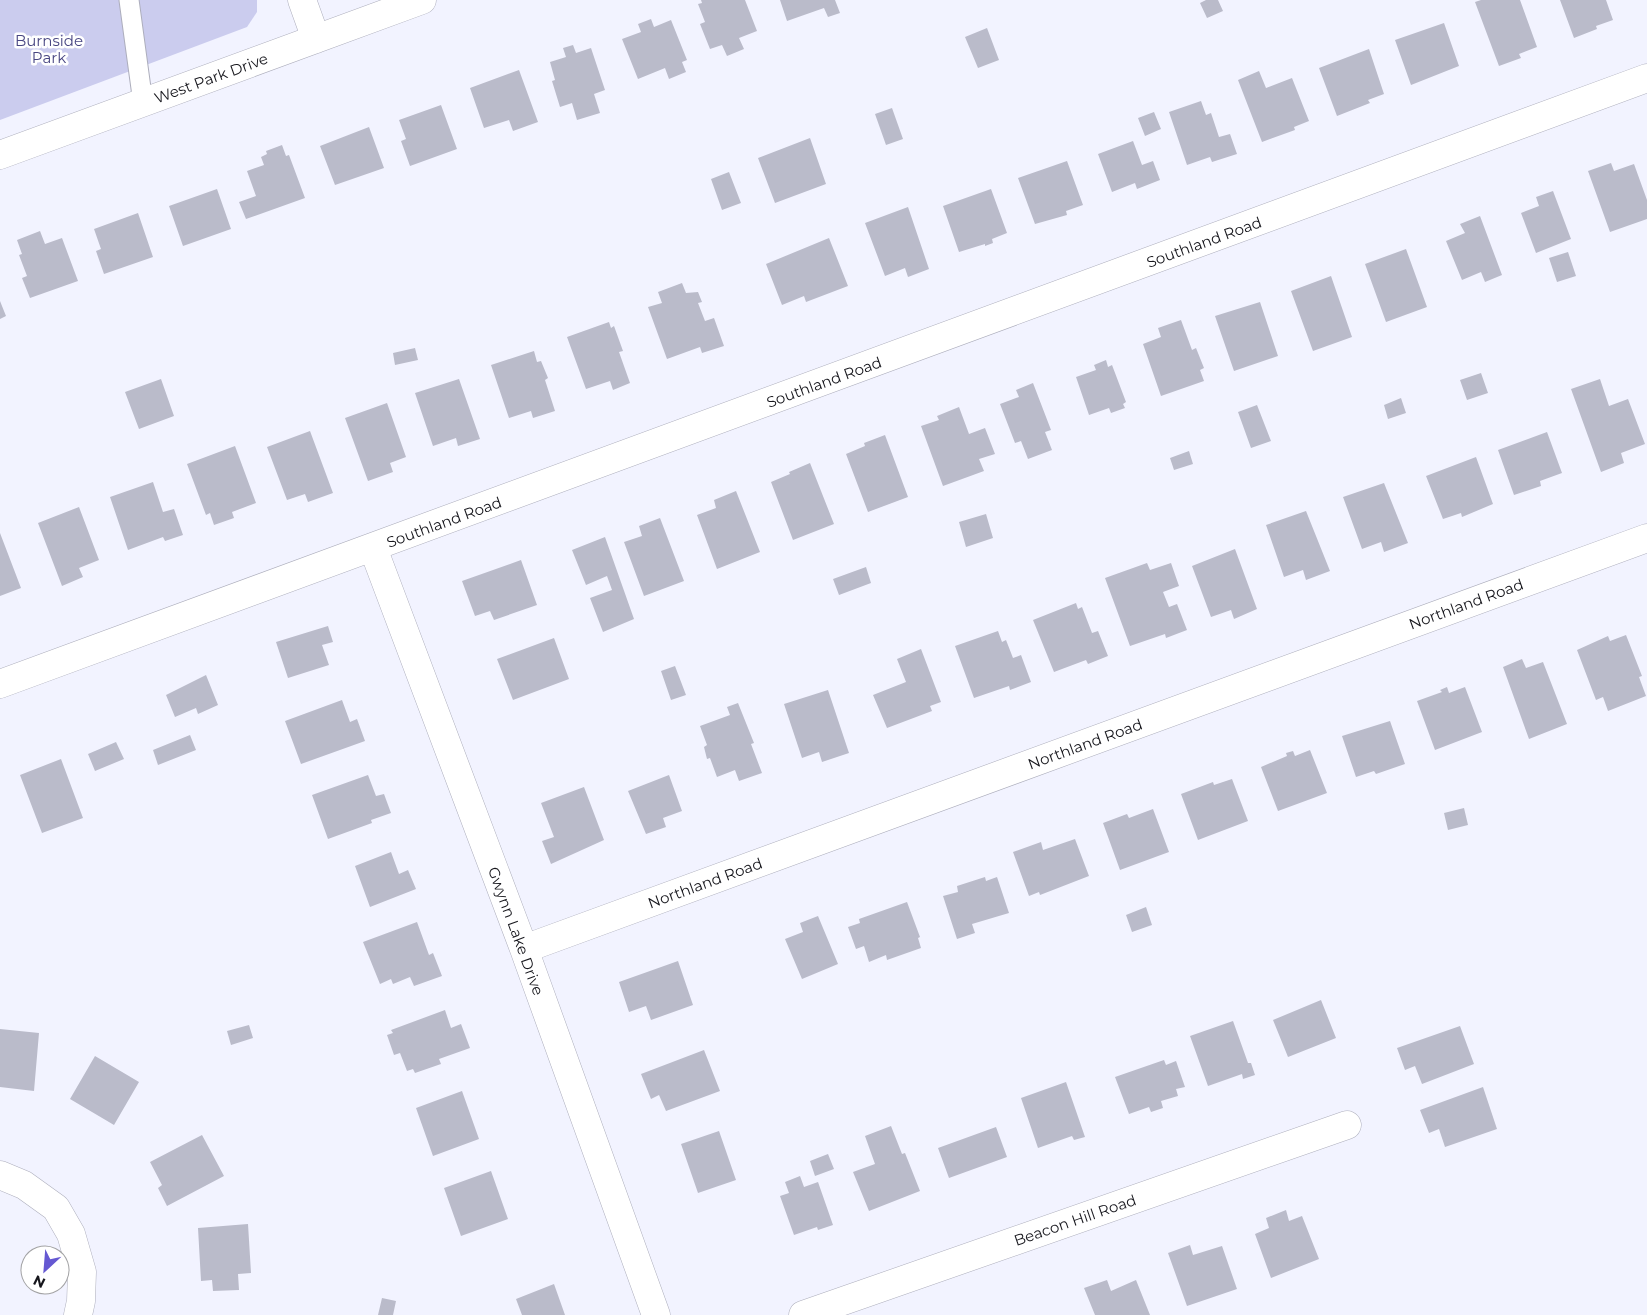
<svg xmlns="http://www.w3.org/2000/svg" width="1647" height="1315" font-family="Montserrat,sans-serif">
<rect width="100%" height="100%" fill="#f2f3ff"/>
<path fill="#cbccee" d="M 0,0 L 257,0 L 257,12 L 247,27 L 0,120 Z"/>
<path fill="#babbca" d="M 701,0 L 745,0 L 757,31 L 739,38 L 744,49 L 727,56 L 722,45 L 710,49 L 700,24 L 705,22 L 698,4 L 702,3 Z
M 780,0 L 835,0 L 840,13 L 828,17 L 824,8 L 787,21 Z
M 1206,0 L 1218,0 L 1223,11 L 1207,18 L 1200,3 Z
M 1481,0 L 1520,0 L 1537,47 L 1519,54 L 1521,58 L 1499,66 L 1475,2 Z
M 1560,0 L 1606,0 L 1613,20 L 1596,26 L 1597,29 L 1574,38 Z
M 651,19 L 654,27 L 671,20 L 687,60 L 682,62 L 686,72 L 669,79 L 665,68 L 638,79 L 622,39 L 641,32 L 638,24 Z
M 1444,23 L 1459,66 L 1411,85 L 1395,40 Z
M 987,28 L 999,60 L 978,68 L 965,37 Z
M 573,45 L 576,53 L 591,48 L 605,90 L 594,94 L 600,113 L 577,120 L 572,103 L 560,107 L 552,81 L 555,80 L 550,62 L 566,57 L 563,48 Z
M 1369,49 L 1384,94 L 1368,100 L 1370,103 L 1337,116 L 1319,68 Z
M 519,70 L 538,122 L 513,131 L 509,120 L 484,128 L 470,88 Z
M 1259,71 L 1266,88 L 1292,78 L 1309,121 L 1294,127 L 1295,130 L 1262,142 L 1238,80 Z
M 1201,101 L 1206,115 L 1211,113 L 1219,137 L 1230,134 L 1237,154 L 1212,162 L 1210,157 L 1187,165 L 1169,112 Z
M 441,105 L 457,149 L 410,166 L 401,141 L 406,139 L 399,120 Z
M 892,108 L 903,139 L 886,145 L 875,114 Z
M 1154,112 L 1161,129 L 1145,136 L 1138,118 Z
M 369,127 L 384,168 L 335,185 L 320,146 Z
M 810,138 L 826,184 L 775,203 L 758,158 Z
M 1133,141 L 1142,165 L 1153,161 L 1160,180 L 1137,189 L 1135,183 L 1112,192 L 1098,154 Z
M 282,145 L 286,156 L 289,155 L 305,198 L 246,219 L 239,202 L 256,196 L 247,171 L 264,165 L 261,157 L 267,154 L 266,151 Z
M 1067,161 L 1083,205 L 1066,211 L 1067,215 L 1035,224 L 1018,178 Z
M 1611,163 L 1614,171 L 1634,164 L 1647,200 L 1647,219 L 1610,232 L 1588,171 Z
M 729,172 L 741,203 L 722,210 L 711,179 Z
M 217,189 L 231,229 L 183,246 L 169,206 Z
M 991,189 L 1007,233 L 992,239 L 993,243 L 985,246 L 985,244 L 959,252 L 943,206 Z
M 1553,191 L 1571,239 L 1536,253 L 1521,213 L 1539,206 L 1536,197 Z
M 908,207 L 929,269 L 908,277 L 905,268 L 885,276 L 865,223 Z
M 138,213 L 153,257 L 104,274 L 96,251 L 101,249 L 94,229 Z
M 1480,216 L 1502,275 L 1485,282 L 1481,272 L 1462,280 L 1446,241 L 1465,233 L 1460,224 Z
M 40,231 L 45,244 L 62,238 L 78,281 L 30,298 L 22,278 L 27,276 L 19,255 L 22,254 L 17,240 Z
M 829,238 L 848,286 L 806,302 L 804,296 L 782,305 L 766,264 Z
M 1406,249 L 1427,307 L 1386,322 L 1365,264 Z
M 1568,252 L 1576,276 L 1557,282 L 1549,258 Z
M 1331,276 L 1352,337 L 1313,351 L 1291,291 Z
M 682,283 L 686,293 L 698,292 L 702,302 L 698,303 L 705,321 L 714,318 L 724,346 L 702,353 L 700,347 L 667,359 L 648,307 L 662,303 L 658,292 Z
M 0,301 L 6,316 L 0,319 Z
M 1260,302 L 1278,356 L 1234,371 L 1215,316 Z
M 1181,320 L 1192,350 L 1196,348 L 1204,368 L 1200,370 L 1204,381 L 1161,396 L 1143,344 L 1161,337 L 1158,328 Z
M 609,322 L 611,328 L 614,326 L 623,351 L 619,352 L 630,383 L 613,390 L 610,381 L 586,389 L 567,337 Z
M 415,348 L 418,360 L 395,365 L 393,353 Z
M 534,351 L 537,362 L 541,361 L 548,378 L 545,380 L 555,411 L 533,418 L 531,411 L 509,418 L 491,365 Z
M 1106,360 L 1108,367 L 1112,365 L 1126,402 L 1123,404 L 1125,408 L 1111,413 L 1109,408 L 1089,415 L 1076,377 L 1096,370 L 1094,365 Z
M 1481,373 L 1488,393 L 1467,400 L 1460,380 Z
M 161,379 L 174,416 L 139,429 L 125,392 Z
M 459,379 L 480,439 L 458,446 L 456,438 L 433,446 L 415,393 Z
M 1600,379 L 1609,406 L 1628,399 L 1645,444 L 1621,453 L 1624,463 L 1601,472 L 1571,389 Z
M 1033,383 L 1051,430 L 1045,432 L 1052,450 L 1028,459 L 1021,441 L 1015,443 L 1000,404 L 1019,397 L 1016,390 Z
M 1401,398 L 1406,413 L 1388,419 L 1384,405 Z
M 387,403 L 406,457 L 390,463 L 393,472 L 368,481 L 345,418 Z
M 1257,405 L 1271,441 L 1251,448 L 1238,412 Z
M 959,407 L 969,434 L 985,428 L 995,454 L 979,459 L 984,471 L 943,486 L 921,426 L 939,420 L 937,416 Z
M 310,431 L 333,493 L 308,502 L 305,494 L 287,500 L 267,447 Z
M 1547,432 L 1562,473 L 1540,481 L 1541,486 L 1514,495 L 1498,450 Z
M 885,435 L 908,497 L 868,512 L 846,454 L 865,446 L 864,443 Z
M 235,446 L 256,503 L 232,512 L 234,518 L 214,525 L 210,513 L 206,515 L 187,464 Z
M 1189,451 L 1193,464 L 1174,470 L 1170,458 Z
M 1476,457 L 1493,504 L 1462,517 L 1461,513 L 1443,519 L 1426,476 Z
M 810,463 L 834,524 L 793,540 L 771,482 L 790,474 L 789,472 Z
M 153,482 L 163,512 L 174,509 L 183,535 L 165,541 L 163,537 L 128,550 L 110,497 Z
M 1384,483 L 1408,543 L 1384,552 L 1381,542 L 1362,549 L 1343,497 Z
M 736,491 L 760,552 L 717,569 L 697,515 L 716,508 L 714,500 Z
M 79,507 L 99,560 L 79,568 L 83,577 L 62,586 L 38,523 Z
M 1306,511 L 1330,571 L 1306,580 L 1303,570 L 1284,577 L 1266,525 Z
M 986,514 L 993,538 L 966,547 L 959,522 Z
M 660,518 L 684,581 L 644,596 L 624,542 L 642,536 L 639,526 Z
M 0,533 L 21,588 L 0,596 Z
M 605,537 L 634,619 L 603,632 L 590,598 L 612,590 L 607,576 L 586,585 L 572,550 Z
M 1235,549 L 1257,609 L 1234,619 L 1231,610 L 1211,617 L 1192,566 Z
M 521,560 L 537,605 L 494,620 L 490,611 L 475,616 L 462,581 Z
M 1147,563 L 1150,570 L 1171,563 L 1179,586 L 1163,592 L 1169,607 L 1177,604 L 1187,630 L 1166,638 L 1165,634 L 1130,646 L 1105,578 Z
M 866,567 L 871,583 L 839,595 L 833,579 Z
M 1076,603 L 1078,609 L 1082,607 L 1092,633 L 1098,631 L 1108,656 L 1088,664 L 1086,660 L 1054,672 L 1033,620 Z
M 328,626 L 333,642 L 322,645 L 329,665 L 288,678 L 276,642 Z
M 998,631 L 1002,642 L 1006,640 L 1013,658 L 1021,655 L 1031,682 L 1010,690 L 1009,686 L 974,698 L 955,646 Z
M 1626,635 L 1642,676 L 1639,677 L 1646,696 L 1608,711 L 1603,697 L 1596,700 L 1577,650 L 1608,636 L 1610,641 Z
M 554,638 L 569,679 L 513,700 L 497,659 Z
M 921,649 L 941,702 L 930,706 L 932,711 L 887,728 L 873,695 L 906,682 L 897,659 Z
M 1522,659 L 1526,668 L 1543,662 L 1567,724 L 1529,739 L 1503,667 Z
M 675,666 L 686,695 L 671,700 L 661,671 Z
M 206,675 L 218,705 L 198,714 L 196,708 L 175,717 L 166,695 Z
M 1447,687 L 1449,693 L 1465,687 L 1482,732 L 1435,750 L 1417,701 L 1442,692 L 1440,690 Z
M 828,690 L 849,753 L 822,762 L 819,752 L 802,758 L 784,704 Z
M 342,700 L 350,722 L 357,719 L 365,741 L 301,764 L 285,721 Z
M 738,703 L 754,743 L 751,744 L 762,773 L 739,781 L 735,770 L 717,777 L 710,758 L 707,759 L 704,747 L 707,745 L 700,726 L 730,715 L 727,707 Z
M 1390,721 L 1405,764 L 1376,774 L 1374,771 L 1356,777 L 1342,736 Z
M 190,735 L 196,750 L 158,765 L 153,750 Z
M 116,742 L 124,759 L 95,771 L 88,754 Z
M 1310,750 L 1327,793 L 1278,811 L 1261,767 L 1287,756 L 1286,753 L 1293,751 L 1295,756 Z
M 61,759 L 83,818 L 42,833 L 20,775 Z
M 368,775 L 376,796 L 384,794 L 391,813 L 371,820 L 372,823 L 328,839 L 312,795 Z
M 669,775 L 682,811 L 663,818 L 666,827 L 646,834 L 628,791 Z
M 1232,779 L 1248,821 L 1198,840 L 1181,794 L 1213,782 L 1214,785 Z
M 584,787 L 604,840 L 551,864 L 542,841 L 554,837 L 541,803 Z
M 1464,808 L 1468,825 L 1448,830 L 1444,813 Z
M 1153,809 L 1169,852 L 1120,870 L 1103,823 L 1127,814 L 1129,818 Z
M 1075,839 L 1089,876 L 1040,895 L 1039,892 L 1029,896 L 1013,852 L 1041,842 L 1043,850 Z
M 391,852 L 399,874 L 408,870 L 416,889 L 370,907 L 355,866 Z
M 985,877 L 986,881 L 997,877 L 1009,913 L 972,924 L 975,933 L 957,939 L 943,896 L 958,892 L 957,886 Z
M 907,902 L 920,937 L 918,938 L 921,948 L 887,960 L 886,955 L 869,962 L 864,946 L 856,949 L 848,927 L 860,923 L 859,919 Z
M 1146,907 L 1152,925 L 1132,932 L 1126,915 Z
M 818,916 L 838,964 L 802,979 L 785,939 L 803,932 L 800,923 Z
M 417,922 L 429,955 L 433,953 L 442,976 L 414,986 L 410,977 L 393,984 L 391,979 L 380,984 L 363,942 Z
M 678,961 L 693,1005 L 651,1020 L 646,1006 L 629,1012 L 619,982 Z
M 1321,1000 L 1336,1038 L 1288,1057 L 1273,1020 Z
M 445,1010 L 451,1028 L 461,1024 L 470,1048 L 439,1059 L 441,1064 L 415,1073 L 413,1069 L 407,1071 L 400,1053 L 394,1055 L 387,1035 L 393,1033 L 391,1030 Z
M 1233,1021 L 1248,1063 L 1251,1063 L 1255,1075 L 1243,1079 L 1242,1074 L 1208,1086 L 1190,1036 Z
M 249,1025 L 253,1038 L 231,1045 L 227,1031 Z
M 1460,1026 L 1474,1064 L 1422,1084 L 1415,1066 L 1405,1070 L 1397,1048 Z
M 0,1029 L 39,1033 L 34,1091 L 0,1087 Z
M 704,1050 L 720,1091 L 666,1111 L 659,1095 L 651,1099 L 641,1074 Z
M 95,1056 L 139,1082 L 114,1125 L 70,1099 Z
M 1164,1060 L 1166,1065 L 1176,1061 L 1185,1087 L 1176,1089 L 1178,1096 L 1161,1101 L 1163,1108 L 1151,1112 L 1149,1107 L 1129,1114 L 1115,1077 Z
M 1066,1082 L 1085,1137 L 1074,1140 L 1072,1136 L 1038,1148 L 1021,1098 Z
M 1483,1087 L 1497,1129 L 1445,1147 L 1439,1129 L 1429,1133 L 1420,1110 Z
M 462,1091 L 479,1139 L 433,1156 L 416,1108 Z
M 891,1126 L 902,1154 L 905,1153 L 920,1191 L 869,1211 L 853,1172 L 875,1164 L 865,1136 Z
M 996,1127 L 1007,1157 L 949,1178 L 938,1148 Z
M 719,1131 L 736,1180 L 698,1193 L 681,1144 Z
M 202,1135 L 224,1176 L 167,1206 L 158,1188 L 162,1185 L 150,1162 Z
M 828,1154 L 834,1169 L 815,1176 L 810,1161 Z
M 491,1171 L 508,1219 L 461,1236 L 444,1188 Z
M 800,1176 L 804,1187 L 818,1182 L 833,1225 L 818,1230 L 817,1227 L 794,1235 L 780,1196 L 789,1193 L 785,1182 Z
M 1286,1210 L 1289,1221 L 1302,1216 L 1319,1259 L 1271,1278 L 1255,1234 L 1269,1228 L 1266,1218 Z
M 248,1224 L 251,1273 L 238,1274 L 239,1290 L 213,1291 L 212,1280 L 201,1281 L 198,1228 Z
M 1190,1245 L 1193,1255 L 1222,1246 L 1237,1289 L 1187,1306 L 1168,1253 Z
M 1107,1280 L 1111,1291 L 1136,1280 L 1150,1315 L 1095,1315 L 1084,1288 Z
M 554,1284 L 565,1315 L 522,1315 L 516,1299 Z
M 382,1298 L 396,1301 L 393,1315 L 378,1315 Z"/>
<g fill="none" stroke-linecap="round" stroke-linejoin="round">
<g stroke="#adaebc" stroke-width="21">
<path id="service" d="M 129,0 L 143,103"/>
</g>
<g stroke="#adaebc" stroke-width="29">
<path id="minor" d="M 302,0 L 316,39
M 0,155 L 422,0
M 373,548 L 524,949 L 656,1315
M 0,684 L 1647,78
M 524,949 L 1647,538
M 0,1175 L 24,1185 L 56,1208 L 71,1234 L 82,1272 L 81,1301 L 78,1315
M 803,1315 L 1347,1125"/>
</g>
<use href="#service" stroke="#fff" stroke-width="19"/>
<use href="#minor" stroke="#fff" stroke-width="28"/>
</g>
<g text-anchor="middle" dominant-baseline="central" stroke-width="5" stroke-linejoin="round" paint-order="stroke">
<g font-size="15" fill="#484682" stroke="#fff">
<text x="49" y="40">Burnside<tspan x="49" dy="17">Park</tspan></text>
</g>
<g font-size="15" fill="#16161c" stroke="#fff">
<text transform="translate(211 78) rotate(-20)">West Park Drive</text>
<text transform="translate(1204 242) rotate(-20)">Southland Road</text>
<text transform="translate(824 382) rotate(-20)">Southland Road</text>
<text transform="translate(444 522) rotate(-20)">Southland Road</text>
<text transform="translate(1466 604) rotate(-20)">Northland Road</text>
<text transform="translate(1085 744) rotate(-20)">Northland Road</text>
<text transform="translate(705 883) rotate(-20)">Northland Road</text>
<text transform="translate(516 931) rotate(70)">Gwynn Lake Drive</text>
<text transform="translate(1075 1220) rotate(-19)">Beacon Hill Road</text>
</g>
</g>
<g transform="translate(45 1270) rotate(206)"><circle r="24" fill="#ffffff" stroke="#a2a2a4"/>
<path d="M0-4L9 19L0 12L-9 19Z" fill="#6558d2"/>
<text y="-8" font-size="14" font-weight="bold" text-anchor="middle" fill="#16161c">N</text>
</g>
</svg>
